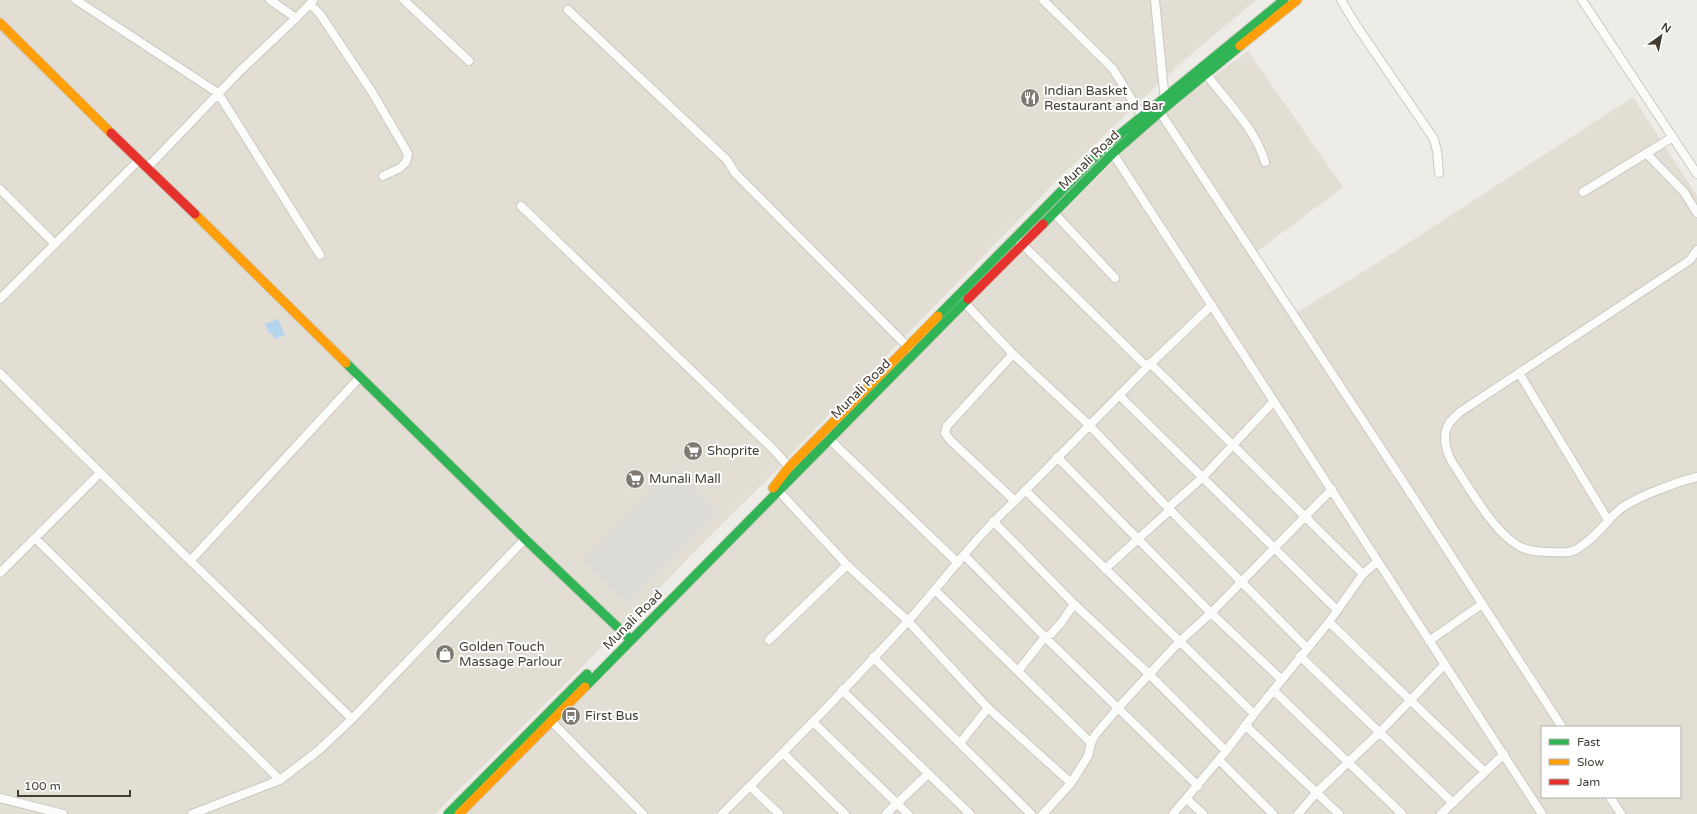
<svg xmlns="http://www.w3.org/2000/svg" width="1697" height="814" font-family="'Varela Round',sans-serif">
<rect width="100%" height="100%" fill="#eeece6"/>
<path fill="#e2ded3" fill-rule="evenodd" d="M 0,0 L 1256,0 L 1182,62 L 1056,181 L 794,451 L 777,470 L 700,546 L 623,626 L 435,814 L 0,814 Z
M 1248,51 L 1343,187 L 1255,253 L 1296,313 L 1374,265 L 1633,97 L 1697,196 L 1697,814 L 466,814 L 886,389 L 1158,117 ZM 1542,727 L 1680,727 L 1680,797 L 1542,797 Z"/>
<path fill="#dddbd6" d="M 675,467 L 719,512 L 626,606 L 582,562 Z"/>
<path fill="#b5d4ed" d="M 278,319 L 285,335 L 275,339 L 272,333 L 269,334 L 265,324 Z"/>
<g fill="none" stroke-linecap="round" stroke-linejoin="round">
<g stroke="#cac8c2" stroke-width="10">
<path id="street" d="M 76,0 L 218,93 L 320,255
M 404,0 L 469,61
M 1043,0 L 1113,69 L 1145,121
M 1155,0 L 1165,101
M 1341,0 L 1356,25 L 1434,139 L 1437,151 L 1439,173
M 1582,0 L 1697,174
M 310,4 L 320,14 L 372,92 L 403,145 L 408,154 L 406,162 L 400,168 L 383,176
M 568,10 L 727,160 L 735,173 L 911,350
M 296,18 L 313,1
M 1206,74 C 1227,102 1255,128 1265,162
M 1160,112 L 1400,477 L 1562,727
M 1110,149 L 1542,814
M 1646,153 L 1684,192 L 1697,213
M 147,168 L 240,71 L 296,18 L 270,0
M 0,189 L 55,244
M 1583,192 L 1673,137
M 521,206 L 774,450 L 789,467
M 1054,213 L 1115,278
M 1019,241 L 1147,367
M 1697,250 L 1690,260 L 1460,412 C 1457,415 1453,418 1450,422 C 1440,436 1447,456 1456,468 C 1471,491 1497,537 1523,548 C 1532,552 1542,552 1550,552 C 1559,552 1570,554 1577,549 C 1595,539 1604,523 1619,510 C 1635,497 1677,482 1697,477
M 0,299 L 139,160
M 961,299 L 1013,354 L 1089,425 L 1170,510 L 1307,648
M 1013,354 L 947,426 L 945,433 L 950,440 L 1015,501
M 1150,363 L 1363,574
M 0,373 C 116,490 235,603 352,719
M 1519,373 L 1608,520
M 1119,395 L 1337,610
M 826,436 L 958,563
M 1057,457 L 1211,613 L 1281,679
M 775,487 L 847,565 L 908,621 L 988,708 L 1071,783
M 1025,490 L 1254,714
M 1168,508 L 1203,477 L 1274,401
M 993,521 L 1074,604 L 1149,674 L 1226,751
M 35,538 L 280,780
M 964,555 L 1045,637 L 1198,786
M 191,560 L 360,377
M 1105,569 L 1170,510
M 0,573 L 100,473
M 935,590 L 1091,743
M 1329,622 L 1485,772
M 769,640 L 847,565
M 1429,641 L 1482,604
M 1300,656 L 1453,803
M 873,657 L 1031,814
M 1018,671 L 1045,637 L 1051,634 L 1061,623 L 1074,604
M 842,690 L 970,814
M 1273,690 L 1402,814
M 548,718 L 643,814
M 813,722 L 908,814
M 1245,725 L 1339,814
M 960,743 L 988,708
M 783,753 L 845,814
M 1219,760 L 1273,814
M 750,786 L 779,814
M 1610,797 L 1621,814
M 0,798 L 63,814
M 1187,799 L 1203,814
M 192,814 L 280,780 L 319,750 L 352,719 L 525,539
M 722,814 C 785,751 848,687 908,621 C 944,581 975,537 1015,501 L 1147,367 L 1212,305
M 886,814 L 928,774
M 1043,814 L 1071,783 L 1088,756 L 1091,743 L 1095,735 L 1118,708 L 1179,642 L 1211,613 L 1332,489
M 1173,814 L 1226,751 L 1254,714 L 1329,622 L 1363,574 L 1377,562
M 1298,814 L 1316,793 L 1380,732 L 1445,664
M 1441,814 L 1504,754"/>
</g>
<g stroke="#cfcbbe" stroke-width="11">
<path id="fast" d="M 1043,224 L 1113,153 L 1168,105 L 1240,46
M 938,316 L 1107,145 L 1284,0
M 346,363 L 525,539 L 631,640
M 585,687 L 968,299
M 448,814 L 587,674"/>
</g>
<g stroke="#cfcbbe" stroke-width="11">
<path id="slow" d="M 0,23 L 111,133
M 1240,46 L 1297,0
M 195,214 L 346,363
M 773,488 L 789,467 L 938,316
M 459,814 L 585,687"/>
</g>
<g stroke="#cfcbbe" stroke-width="11">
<path id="jam" d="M 111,133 L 195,214
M 968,299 L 1043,224"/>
</g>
<use href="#street" stroke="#fcfcfb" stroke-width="8"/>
<use href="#fast" stroke="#30b455" stroke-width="9"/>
<use href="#slow" stroke="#ff9f0a" stroke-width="9"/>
<use href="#jam" stroke="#e5322d" stroke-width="9"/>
</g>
<defs>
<g id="restaurant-disc" transform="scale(1)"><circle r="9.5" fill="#7f7a72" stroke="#fff"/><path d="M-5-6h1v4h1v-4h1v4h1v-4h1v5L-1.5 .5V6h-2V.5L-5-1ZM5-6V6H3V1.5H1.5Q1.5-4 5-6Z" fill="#fff"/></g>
<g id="supermarket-disc" transform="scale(1)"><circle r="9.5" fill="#7f7a72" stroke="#fff"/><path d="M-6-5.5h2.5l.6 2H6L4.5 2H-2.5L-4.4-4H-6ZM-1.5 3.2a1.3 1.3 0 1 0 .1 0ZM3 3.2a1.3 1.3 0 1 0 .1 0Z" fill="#fff"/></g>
<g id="shop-disc" transform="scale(1)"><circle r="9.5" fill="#7f7a72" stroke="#fff"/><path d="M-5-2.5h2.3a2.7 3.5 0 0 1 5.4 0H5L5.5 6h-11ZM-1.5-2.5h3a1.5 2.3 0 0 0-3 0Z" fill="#fff"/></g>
<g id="bus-disc" transform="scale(1)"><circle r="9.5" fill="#7f7a72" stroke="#fff"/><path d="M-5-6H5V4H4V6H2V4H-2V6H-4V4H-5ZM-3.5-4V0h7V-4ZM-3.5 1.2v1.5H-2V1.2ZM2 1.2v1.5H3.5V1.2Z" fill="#fff"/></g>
</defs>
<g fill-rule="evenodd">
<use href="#restaurant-disc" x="1030" y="98"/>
<use href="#supermarket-disc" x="693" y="451"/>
<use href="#supermarket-disc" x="635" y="479"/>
<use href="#shop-disc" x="445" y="654"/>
<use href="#bus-disc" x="571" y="716"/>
</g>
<g text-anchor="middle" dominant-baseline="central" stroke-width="4" stroke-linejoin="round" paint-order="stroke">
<g font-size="13" fill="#433d33" stroke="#fff" text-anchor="start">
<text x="1044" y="91">Indian Basket<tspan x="1044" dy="15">Restaurant and Bar</tspan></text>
<text x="707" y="451">Shoprite</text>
<text x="649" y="479">Munali Mall</text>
<text x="459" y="647">Golden Touch<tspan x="459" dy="15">Massage Parlour</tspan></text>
<text x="585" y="716">First Bus</text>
</g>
<g font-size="13" fill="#433d33" stroke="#fff">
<text transform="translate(1089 160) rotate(-44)">Munali Road</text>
<text transform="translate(861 389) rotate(-45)">Munali Road</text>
<text transform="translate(633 620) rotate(-45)">Munali Road</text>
</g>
</g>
<rect x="1541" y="726" width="140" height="72" fill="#ffffff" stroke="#b4b1ad"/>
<rect x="1549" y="739" width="20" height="6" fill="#30b455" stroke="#b4b1ad"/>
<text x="1577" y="746" font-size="12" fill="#433d33">Fast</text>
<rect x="1549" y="759" width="20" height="6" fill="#ff9f0a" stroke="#b4b1ad"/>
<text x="1577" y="766" font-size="12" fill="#433d33">Slow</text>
<rect x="1549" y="779" width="20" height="6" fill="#e5322d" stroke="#b4b1ad"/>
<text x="1577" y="786" font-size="12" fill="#433d33">Jam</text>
<g transform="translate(1661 36) rotate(33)" stroke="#ffffff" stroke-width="3" paint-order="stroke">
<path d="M0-3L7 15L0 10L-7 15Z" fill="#433d33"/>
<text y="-6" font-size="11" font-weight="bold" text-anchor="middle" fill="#433d33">N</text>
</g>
<path d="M18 790v6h112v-6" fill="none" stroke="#433d33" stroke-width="2"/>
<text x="24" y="790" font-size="12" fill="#433d33" stroke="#ffffff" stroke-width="3" paint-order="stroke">100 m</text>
</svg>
